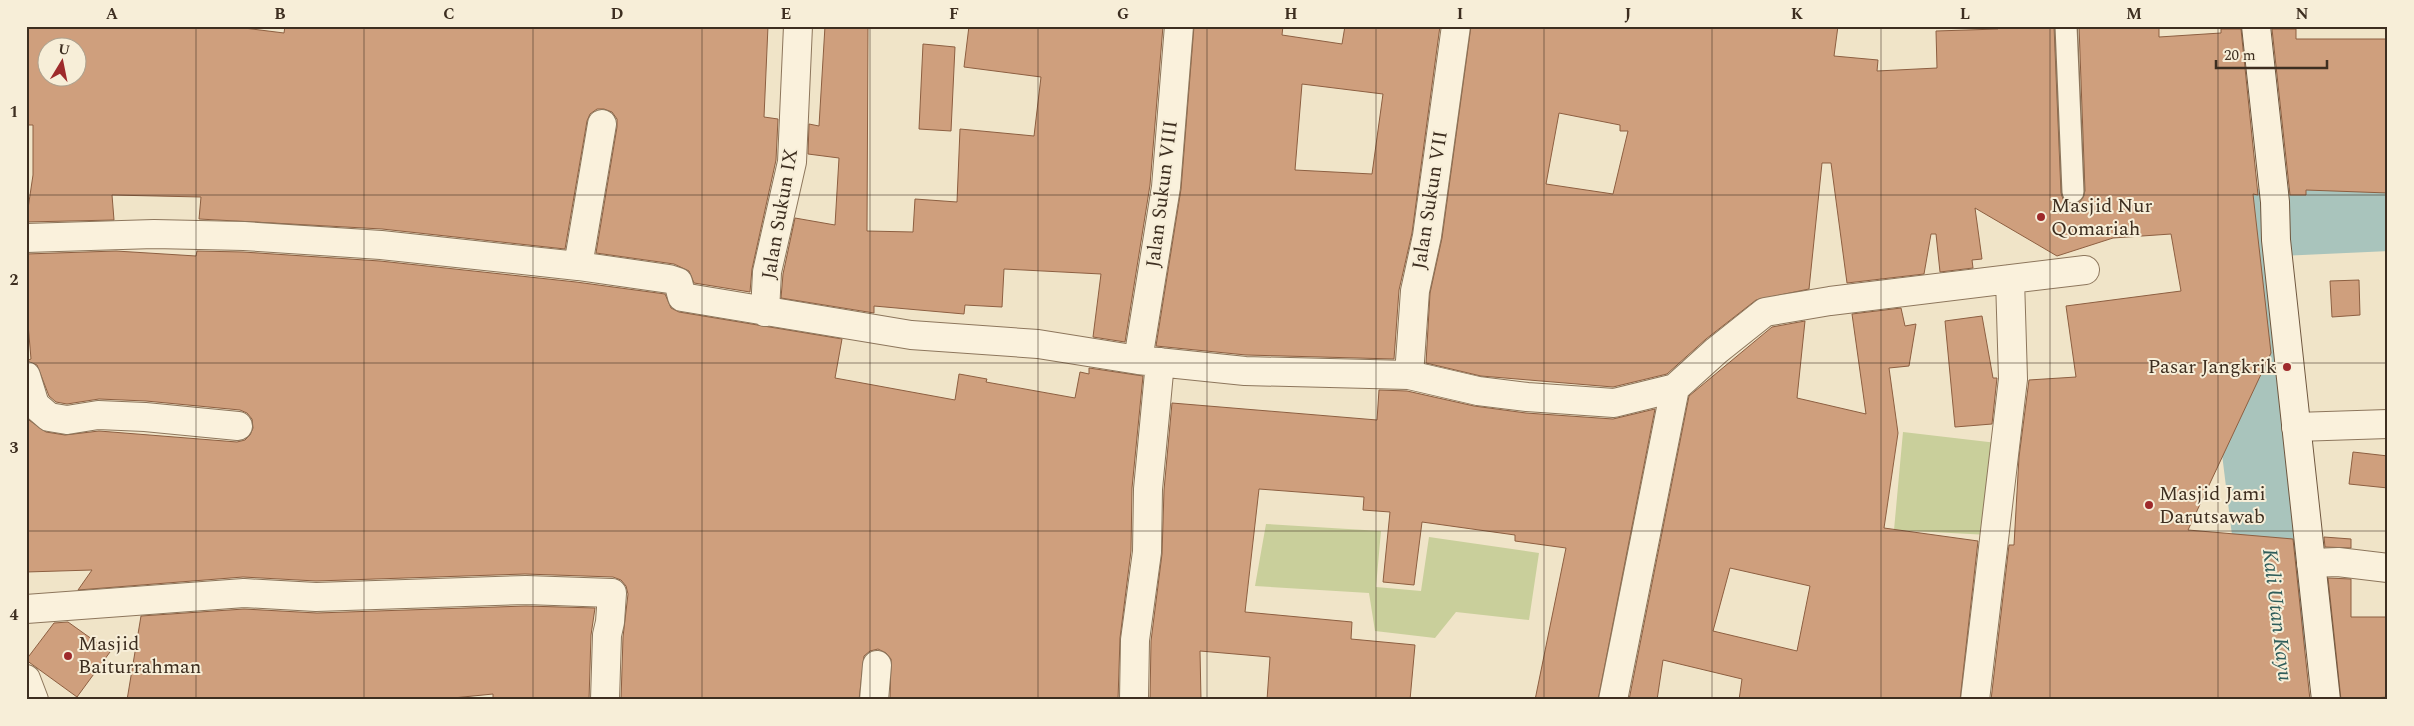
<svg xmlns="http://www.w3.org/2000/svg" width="2414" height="726" font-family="Spectral,serif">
<rect width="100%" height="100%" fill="#f0e4c8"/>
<path fill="#c9cf9b" d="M 1903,432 L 1997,443 L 1989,535 L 1894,530 Z
M 1266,524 L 1381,531 L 1376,587 L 1421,591 L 1429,537 L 1539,553 L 1529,620 L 1456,612 L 1435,638 L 1375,631 L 1369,593 L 1255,586 Z"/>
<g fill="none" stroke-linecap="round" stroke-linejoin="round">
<path stroke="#a9c4bc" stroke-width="68" d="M 2278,630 L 2231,250 L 2244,234 L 2258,223 L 2388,217"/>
</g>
<path fill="#cf9f7d" stroke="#8d5f41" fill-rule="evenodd" d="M 26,26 L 228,26 L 284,33 L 285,26 L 768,26 L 764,117 L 778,119 L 776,160 L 752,269 L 750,292 L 694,283 L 689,271 L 674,264 L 596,253 L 617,127 L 617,119 L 612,112 L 604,109 L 597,109 L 590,114 L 587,121 L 565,249 L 382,229 L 199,219 L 201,197 L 112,195 L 114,220 L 26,222 L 33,175 L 33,125 L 28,125 ZM 48,48 L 78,48 L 78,78 L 48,78 Z
M 825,26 L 868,26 L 867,231 L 913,232 L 915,199 L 957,202 L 960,129 L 1034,136 L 1041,77 L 964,67 L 969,26 L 1163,26 L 1150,185 L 1125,342 L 1093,337 L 1101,274 L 1004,269 L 1002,307 L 965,305 L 964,314 L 874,306 L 874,313 L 781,298 L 783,274 L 795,218 L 835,225 L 839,158 L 808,154 L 809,124 L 819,126 Z
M 1194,26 L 1283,26 L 1282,35 L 1342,44 L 1345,26 L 1440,26 L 1412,233 L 1399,290 L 1394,359 L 1246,355 L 1156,346 L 1181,189 ZM 1302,84 L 1383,94 L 1372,174 L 1295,170 Z
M 1471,26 L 1838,26 L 1834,56 L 1878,60 L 1877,71 L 1937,68 L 1936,31 L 1998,29 L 1998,26 L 2054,26 L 2061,193 L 2063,199 L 2073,204 L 2080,202 L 2085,191 L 2079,26 L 2159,26 L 2159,37 L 2221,33 L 2221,29 L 2241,29 L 2258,195 L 2253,194 L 2271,353 L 2188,530 L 2293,539 L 2310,700 L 1991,700 L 2009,545 L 2014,545 L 2019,457 L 2029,380 L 2076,377 L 2066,306 L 2181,291 L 2171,234 L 2113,238 L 2057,256 L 1975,208 L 1982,259 L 1972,260 L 1973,268 L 1940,272 L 1936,234 L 1931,234 L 1924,274 L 1847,283 L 1831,163 L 1822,163 L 1809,289 L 1756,300 L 1706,339 L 1667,374 L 1613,387 L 1481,376 L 1426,363 L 1430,293 L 1442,238 ZM 1559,113 L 1620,125 L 1620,131 L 1628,131 L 1613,194 L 1546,184 Z
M 2272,29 L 2296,29 L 2296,39 L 2388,39 L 2388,193 L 2306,190 L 2306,195 L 2290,195 Z
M 923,44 L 955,47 L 951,131 L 919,129 Z
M 116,251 L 196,256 L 197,251 L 243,252 L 380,261 L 576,282 L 665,294 L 671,308 L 679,312 L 842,339 L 835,378 L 955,400 L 959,374 L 987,379 L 986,382 L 1075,398 L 1080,372 L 1089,374 L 1089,368 L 1143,376 L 1132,488 L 1131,551 L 1120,638 L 1118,700 L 890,700 L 891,659 L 886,653 L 878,649 L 870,651 L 864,656 L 859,700 L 621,700 L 623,637 L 628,594 L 626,586 L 621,580 L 613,577 L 525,574 L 316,581 L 243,577 L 78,590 L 92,570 L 26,572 L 26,418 L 46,432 L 65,435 L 99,431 L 237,442 L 245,440 L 250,435 L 253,428 L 252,419 L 247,413 L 240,410 L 146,401 L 99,399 L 67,404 L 56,402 L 49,396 L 37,365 L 26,361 L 31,359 L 26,300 L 26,254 Z
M 2359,280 L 2360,315 L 2332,317 L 2330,281 Z
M 1901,308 L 1905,326 L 1916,324 L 1909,366 L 1889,368 L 1898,433 L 1884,528 L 1978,541 L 1960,700 L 1739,700 L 1742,679 L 1663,660 L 1657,700 L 1629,700 L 1689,396 L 1772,327 L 1805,321 L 1797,398 L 1866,414 L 1852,314 ZM 1730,568 L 1810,586 L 1797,651 L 1713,631 Z
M 1982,316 L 1993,378 L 1997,378 L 1992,424 L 1955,427 L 1945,321 Z
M 1379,390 L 1407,391 L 1474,406 L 1526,413 L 1613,419 L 1655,409 L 1598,700 L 1535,700 L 1566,548 L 1515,541 L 1515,535 L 1422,522 L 1414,585 L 1383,582 L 1390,512 L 1363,510 L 1364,497 L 1259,489 L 1245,612 L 1352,622 L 1351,639 L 1415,645 L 1410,700 L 1267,700 L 1270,657 L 1200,651 L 1201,700 L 1150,700 L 1151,641 L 1162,554 L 1164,490 L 1172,403 L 1377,420 Z
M 2353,452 L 2388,456 L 2388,488 L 2349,484 Z
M 2324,537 L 2351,539 L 2351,548 L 2325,547 Z
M 2328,578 L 2351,579 L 2351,617 L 2388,617 L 2388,697 L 2341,700 Z
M 526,606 L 595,608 L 591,635 L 589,700 L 493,700 L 493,694 L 433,700 L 127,700 L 141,616 L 244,609 L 317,613 Z
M 68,622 L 110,652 L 77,697 L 26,660 L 54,623 Z"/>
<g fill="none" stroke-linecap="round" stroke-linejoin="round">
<g stroke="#8d765c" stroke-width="24">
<path id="lane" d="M 2066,26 L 2073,192"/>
</g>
<g stroke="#8d765c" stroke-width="30">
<path id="street" d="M 26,238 L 154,234 L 244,236 L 381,245 L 578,266 L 669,279 L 678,282 L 682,297 L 911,335 L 1038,344 L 1138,360 L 1245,371 L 1409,375 L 1478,391 L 1527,397 L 1614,403 L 1675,388 L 1716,351 L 1765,312 L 1830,301 L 2085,270
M 578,266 L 602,124
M 765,312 L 767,272 L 792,162 L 798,26
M 1138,360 L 1166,187 L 1179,26
M 1409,375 L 1415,291 L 1427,236 L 1456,26
M 26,376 L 35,405 L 49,417 L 67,420 L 98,415 L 145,417 L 238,426
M 2296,427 L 2388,424
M 2311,563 L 2338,562 L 2388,568
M 26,609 L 244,593 L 316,597 L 526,590 L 612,593 L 610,622 L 607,635 L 605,700
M 26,679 L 34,700
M 874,700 L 877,665
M 1134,700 L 1135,640 L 1147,552 L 1148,489 L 1160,362
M 1613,700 L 1675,388
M 1975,700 L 2013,379 L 2010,279"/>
</g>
<g stroke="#6f573f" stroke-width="30">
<path id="secondary" d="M 2256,26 L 2275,202 L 2276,240 L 2326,700"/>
</g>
<use href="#lane" stroke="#faf1dc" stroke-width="21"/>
<use href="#street" stroke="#faf1dc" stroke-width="28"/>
<use href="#secondary" stroke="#faf1dc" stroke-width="28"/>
</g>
<path fill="none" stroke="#3d2e20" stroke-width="1" stroke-opacity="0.55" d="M 196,26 L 196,700M 364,26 L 364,700M 533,26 L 533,700M 702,26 L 702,700M 870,26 L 870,700M 1038,26 L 1038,700M 1207,26 L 1207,700M 1376,26 L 1376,700M 1544,26 L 1544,700M 1712,26 L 1712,700M 1881,26 L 1881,700M 2050,26 L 2050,700M 2218,26 L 2218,700M 26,195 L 2388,195M 26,363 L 2388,363M 26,531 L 2388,531"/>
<g fill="#9e2a2b" stroke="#f7eed8" stroke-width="2">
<circle cx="2041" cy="217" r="5"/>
<circle cx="2287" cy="367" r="5"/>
<circle cx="2149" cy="505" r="5"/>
<circle cx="68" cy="656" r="5"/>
</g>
<g text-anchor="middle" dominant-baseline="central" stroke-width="4" stroke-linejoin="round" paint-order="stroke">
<g font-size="20" fill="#3d2e20" stroke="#f7eed8">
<text transform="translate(1162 194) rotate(-83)">Jalan Sukun VIII</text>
<text transform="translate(1430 200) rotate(-81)">Jalan Sukun VII</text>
<text transform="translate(780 214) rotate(-80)">Jalan Sukun IX</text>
</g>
<g font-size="20" fill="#3d2e20" stroke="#f7eed8" text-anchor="start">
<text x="2051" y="206">Masjid Nur<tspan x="2051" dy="23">Qomariah</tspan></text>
<text x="2277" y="367" text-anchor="end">Pasar Jangkrik</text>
<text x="2159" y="494">Masjid Jami<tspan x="2159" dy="23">Darutsawab</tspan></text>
<text x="78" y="644">Masjid<tspan x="78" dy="23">Baiturrahman</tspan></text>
</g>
<g font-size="21" font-style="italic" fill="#2f5d5a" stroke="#f7eed8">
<text transform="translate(2277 615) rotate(83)">Kali Utan Kayu</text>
</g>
</g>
<rect width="2414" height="726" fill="none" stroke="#f7eed8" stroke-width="55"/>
<g transform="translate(62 62) rotate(10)"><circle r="24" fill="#f7eed8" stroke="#ada18e"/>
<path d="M0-4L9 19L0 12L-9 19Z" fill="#9e2a2b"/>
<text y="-8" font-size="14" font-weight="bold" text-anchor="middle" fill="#3d2e20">U</text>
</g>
<path d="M2216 60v8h111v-8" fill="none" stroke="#3d2e20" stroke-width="2.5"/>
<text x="2224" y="60" font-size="15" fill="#3d2e20" stroke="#f7eed8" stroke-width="4" paint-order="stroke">20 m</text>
<rect x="28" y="28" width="2358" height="670" fill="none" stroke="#3d2e20" stroke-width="2"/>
<g font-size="16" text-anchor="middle" font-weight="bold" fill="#3d2e20">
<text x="112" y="19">A</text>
<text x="280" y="19">B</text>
<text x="449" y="19">C</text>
<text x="617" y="19">D</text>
<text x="786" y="19">E</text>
<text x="954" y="19">F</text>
<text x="1123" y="19">G</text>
<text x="1291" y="19">H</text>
<text x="1460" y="19">I</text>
<text x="1628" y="19">J</text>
<text x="1797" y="19">K</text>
<text x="1965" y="19">L</text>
<text x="2134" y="19">M</text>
<text x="2302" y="19">N</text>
<text x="14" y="117">1</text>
<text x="14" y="285">2</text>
<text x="14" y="453">3</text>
<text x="14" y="620">4</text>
</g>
</svg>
